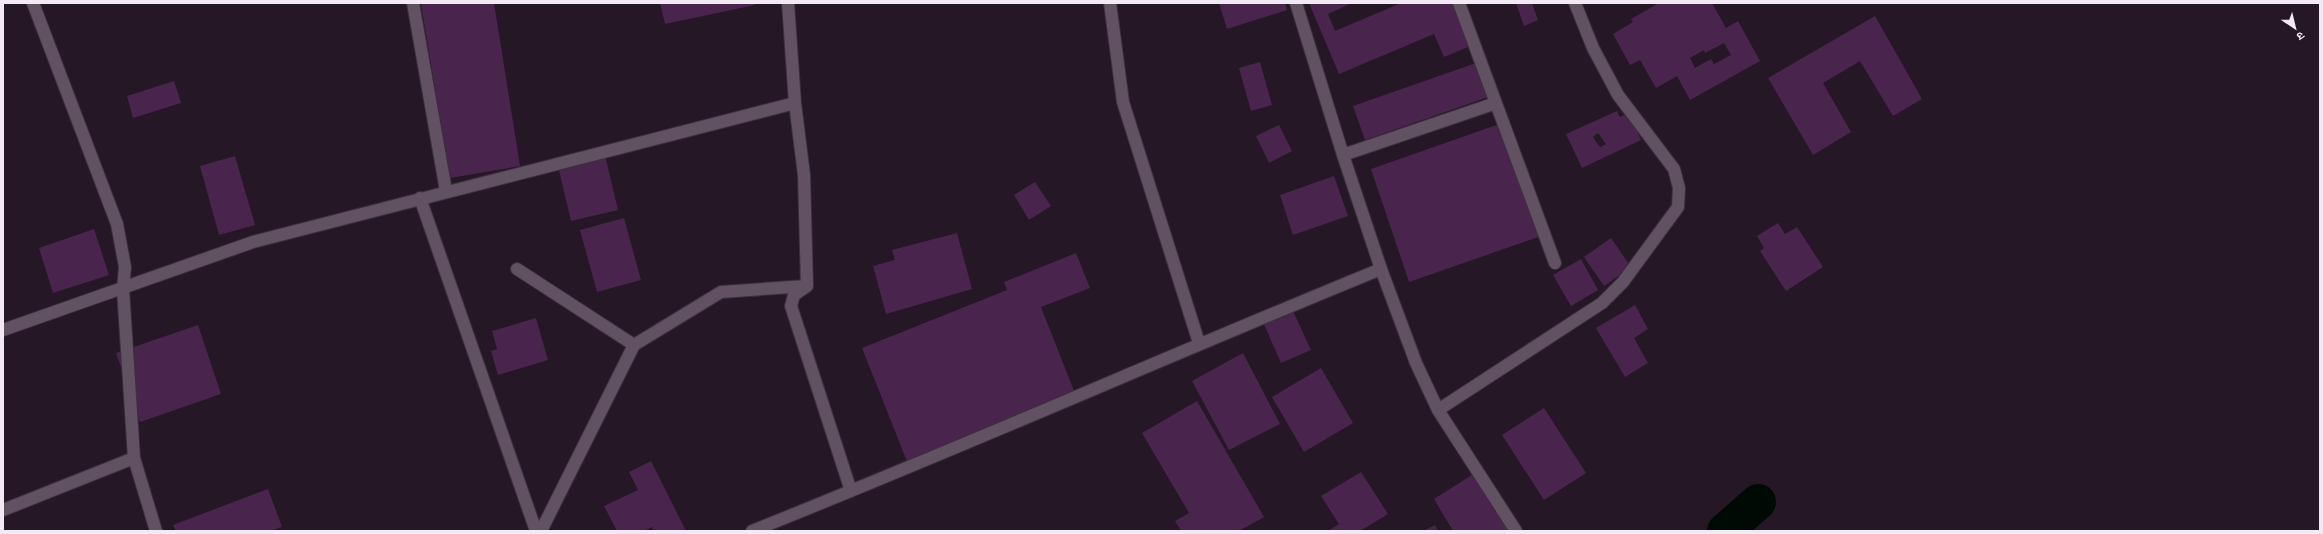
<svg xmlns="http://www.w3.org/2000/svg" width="2323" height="534" font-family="'Space Grotesk','Noto Sans Devanagari',sans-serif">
<rect width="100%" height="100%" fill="#251726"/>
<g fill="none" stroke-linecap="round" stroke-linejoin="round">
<path stroke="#000a04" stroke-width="36" d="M 1725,531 L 1758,502"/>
</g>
<path fill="#49254d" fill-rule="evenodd" d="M 494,3 L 520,166 L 450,178 L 421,4 Z
M 660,3 L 754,3 L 755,5 L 665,24 Z
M 1219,3 L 1285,3 L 1287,10 L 1227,29 Z
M 1309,3 L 1352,3 L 1328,14 L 1335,31 L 1401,3 L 1464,3 L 1480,42 L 1444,57 L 1434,34 L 1339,74 Z
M 1516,3 L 1532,3 L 1538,20 L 1524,26 Z
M 1659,3 L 1712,3 L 1726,28 L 1738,21 L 1760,61 L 1690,100 L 1677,76 L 1656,88 L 1640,60 L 1630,65 L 1613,34 L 1633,22 L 1631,19 ZM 1724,43 L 1731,55 L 1714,64 L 1711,59 L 1695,68 L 1690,58 L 1704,50 L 1705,53 Z
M 1875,16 L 1922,99 L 1893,116 L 1860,61 L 1823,83 L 1851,132 L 1813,155 L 1768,78 Z
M 1260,62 L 1272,105 L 1251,111 L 1239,68 Z
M 1479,62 L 1491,96 L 1365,140 L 1353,106 Z
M 174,81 L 181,103 L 133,118 L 127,96 Z
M 1617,111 L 1620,117 L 1629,113 L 1641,140 L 1582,168 L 1566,134 ZM 1598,133 L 1606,144 L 1600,147 L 1593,137 Z
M 1508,121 L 1547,234 L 1409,282 L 1371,169 Z
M 1279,125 L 1292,151 L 1269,163 L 1256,136 Z
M 604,151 L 618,210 L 571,221 L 557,162 Z
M 235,156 L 255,225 L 219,235 L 200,166 Z
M 1334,176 L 1348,216 L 1293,235 L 1280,195 Z
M 1035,182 L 1051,206 L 1029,220 L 1014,195 Z
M 624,218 L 641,280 L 597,292 L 580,230 Z
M 1778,223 L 1785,234 L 1797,227 L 1823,267 L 1786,291 L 1760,251 L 1764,248 L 1757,236 Z
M 94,229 L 109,275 L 53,293 L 39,248 Z
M 957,233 L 972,289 L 886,314 L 873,266 L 895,260 L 892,250 Z
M 1611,238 L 1631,267 L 1604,286 L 1584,257 Z
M 1076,253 L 1090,288 L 1041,307 L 1076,396 L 910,469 L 862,348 L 1007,290 L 1004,282 Z
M 1581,259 L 1598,290 L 1571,306 L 1553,275 Z
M 1635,305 L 1648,329 L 1634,338 L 1648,363 L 1625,377 L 1596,328 Z
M 1292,309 L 1311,350 L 1281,363 L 1263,322 Z
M 536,318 L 548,360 L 498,375 L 491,351 L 497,349 L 492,331 Z
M 198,325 L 221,394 L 140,422 L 116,353 Z
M 1243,353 L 1280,424 L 1229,450 L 1192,381 Z
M 1321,368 L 1353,423 L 1304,452 L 1272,397 Z
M 1197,401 L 1264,517 L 1239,531 L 1181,531 L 1175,521 L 1189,513 L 1142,433 Z
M 1544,408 L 1586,473 L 1544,500 L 1502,435 Z
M 651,461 L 686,531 L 654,531 L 652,527 L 644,531 L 617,531 L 604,506 L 638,490 L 629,472 Z
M 1361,472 L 1388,514 L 1360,531 L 1328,531 L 1339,524 L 1321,496 Z
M 1475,473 L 1510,531 L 1453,531 L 1434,499 Z
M 268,489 L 282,527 L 271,531 L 176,531 L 173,525 Z
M 1435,525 L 1438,531 L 1423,531 Z"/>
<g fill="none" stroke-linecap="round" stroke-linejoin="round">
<g stroke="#3c313d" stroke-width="14">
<path id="street" d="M 33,3 L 117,224 L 125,267 L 123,289 L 134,458 L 156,531
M 413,3 L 446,191
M 788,3 L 795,103 L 804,175 L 807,286 L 794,295 L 791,306 L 851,491
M 1110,3 L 1123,102 L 1199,343
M 1296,3 L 1343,155 L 1381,269 L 1416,363 L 1438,410 L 1516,531
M 1459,3 L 1555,263
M 1343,155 L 1496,103
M 420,198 L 536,531
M 517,269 L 634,345
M 3,330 L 253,242 L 795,103
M 1438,410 L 1602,303 L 1623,282 L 1678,207 L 1679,188 L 1674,169 L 1618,95 L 1593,48 L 1575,3
M 3,510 L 134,458
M 541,531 L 634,345 L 721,292 L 806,286
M 752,531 C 963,447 1170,355 1381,269"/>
</g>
<use href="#street" stroke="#615163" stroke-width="12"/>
</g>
<rect width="2323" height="534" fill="none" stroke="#f3e9f4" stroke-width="8"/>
<g transform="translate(2295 28) rotate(145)" stroke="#251726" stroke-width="3" paint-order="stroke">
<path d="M0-3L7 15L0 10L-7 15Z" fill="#f3e9f4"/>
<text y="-6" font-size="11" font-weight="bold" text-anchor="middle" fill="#f3e9f4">उ</text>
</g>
</svg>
